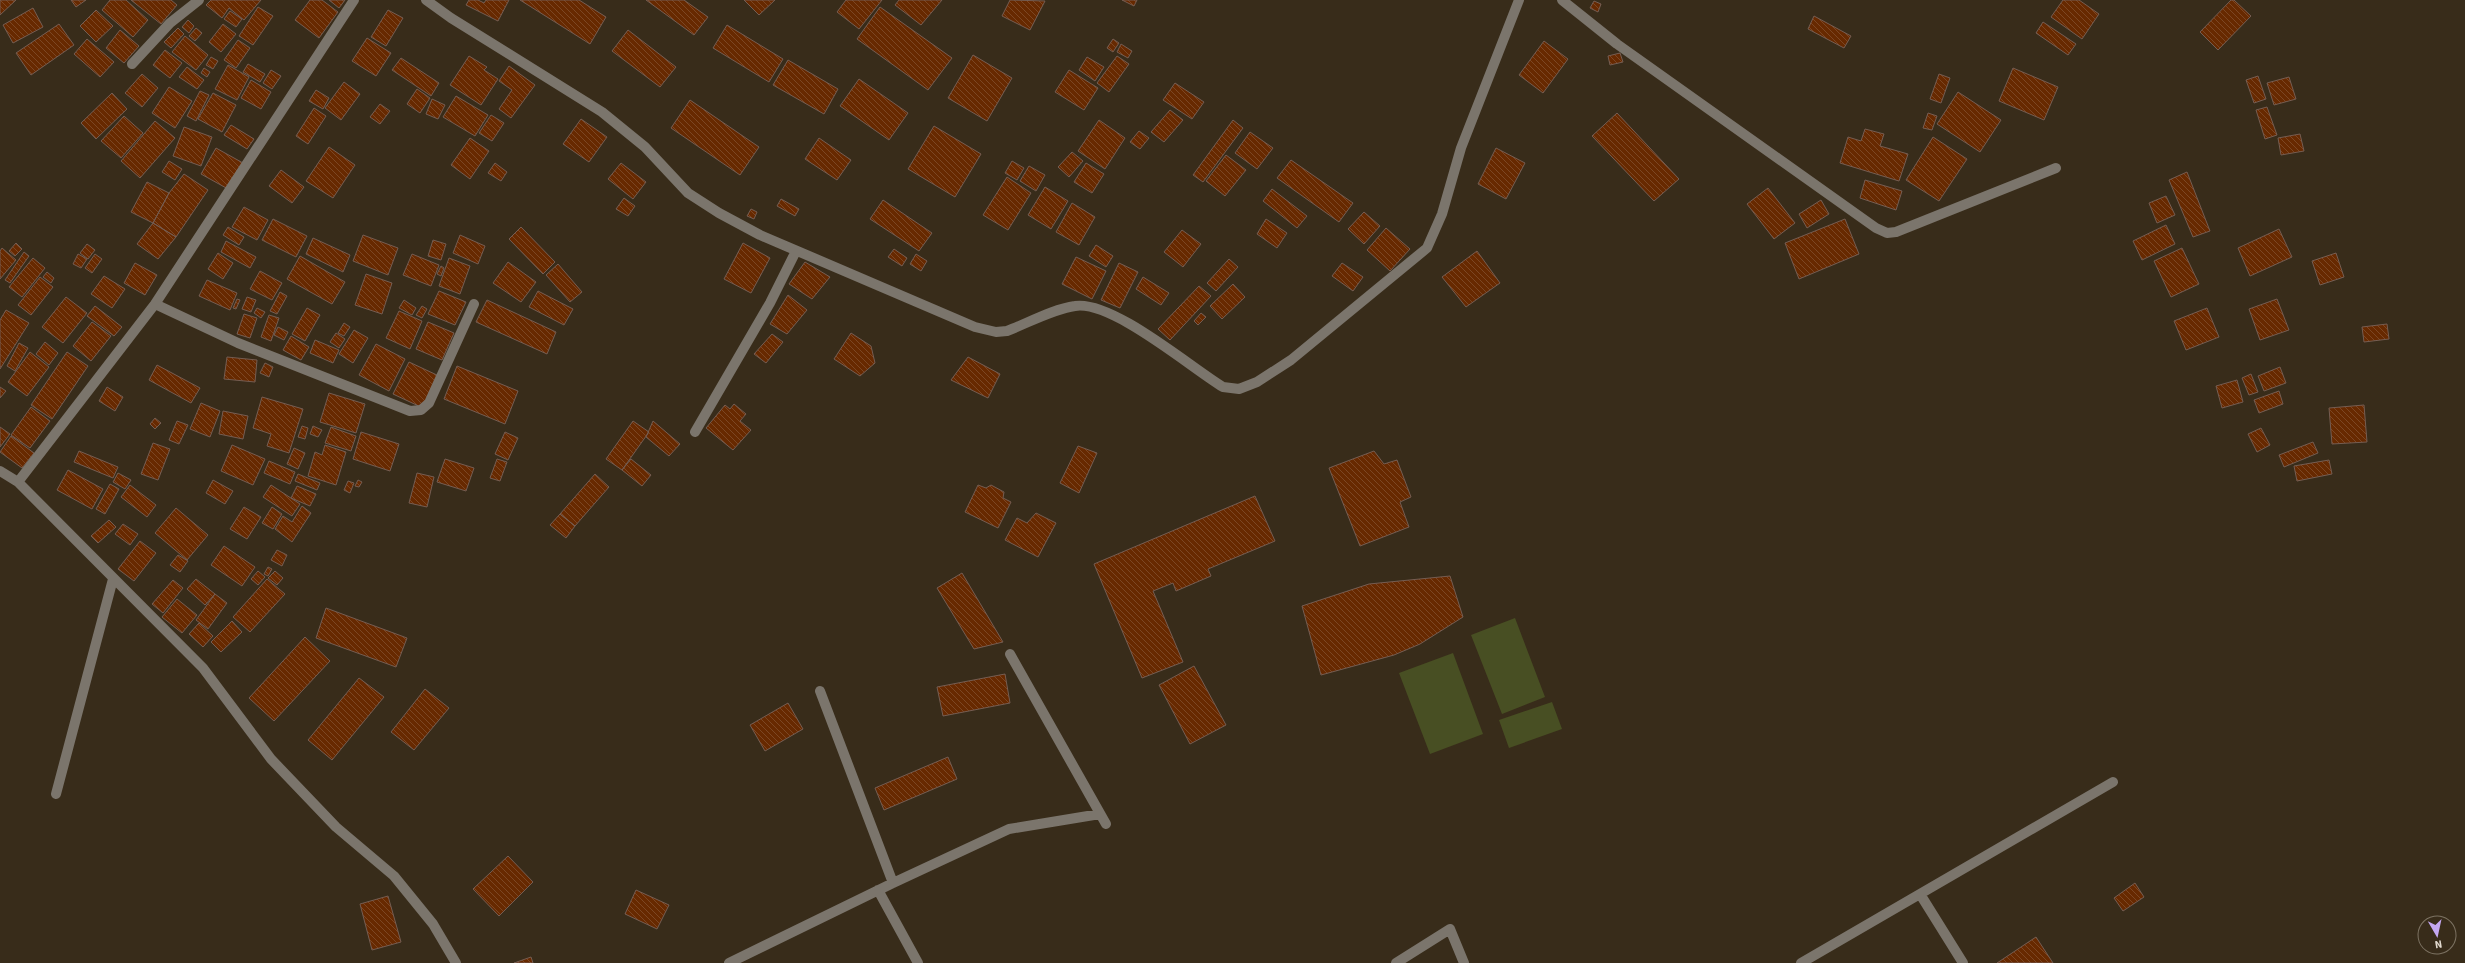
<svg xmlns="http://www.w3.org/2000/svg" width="2465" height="963" font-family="'Source Sans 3',sans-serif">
<defs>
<pattern id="building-back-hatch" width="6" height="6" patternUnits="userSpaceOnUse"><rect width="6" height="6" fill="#672900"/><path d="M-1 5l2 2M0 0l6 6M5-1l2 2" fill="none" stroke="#7c4724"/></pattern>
</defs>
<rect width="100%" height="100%" fill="#382c1a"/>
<path fill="#484f23" d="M 1515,618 L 1545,697 L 1502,714 L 1471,635 Z
M 1453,653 L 1483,734 L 1430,754 L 1399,673 Z
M 1552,702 L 1562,729 L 1509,748 L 1499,720 Z"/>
<path fill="url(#building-back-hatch)" stroke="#755d52" d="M 0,0 L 16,0 L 0,15 Z
M 71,0 L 86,0 L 76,7 Z
M 110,0 L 126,0 L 148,20 L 133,37 L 102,10 Z
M 131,0 L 171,0 L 177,5 L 161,24 Z
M 211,0 L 261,0 L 244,20 L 229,8 L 222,18 L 206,5 Z
M 310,0 L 322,0 L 338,12 L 319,38 L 295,20 Z
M 329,0 L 345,0 L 339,8 Z
M 469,0 L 478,0 L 484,3 L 486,0 L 509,0 L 498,21 L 466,5 Z
M 520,0 L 579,0 L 606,17 L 590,44 Z
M 646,0 L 684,0 L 708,17 L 694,35 Z
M 744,0 L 775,0 L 759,15 Z
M 846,0 L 882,0 L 859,29 L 837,12 Z
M 899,0 L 942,0 L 921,25 L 895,5 Z
M 1010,0 L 1045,1 L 1030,30 L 1002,16 Z
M 1122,0 L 1137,0 L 1134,6 Z
M 2063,0 L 2079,0 L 2099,14 L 2082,39 L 2051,17 Z
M 2231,0 L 2234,0 L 2251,16 L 2218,50 L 2200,32 Z
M 1594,1 L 1601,4 L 1598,12 L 1590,8 Z
M 258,7 L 273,16 L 253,45 L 239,36 Z
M 880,7 L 952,58 L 928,90 L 857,39 Z
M 33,8 L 43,27 L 13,43 L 3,25 Z
M 96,10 L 113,26 L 96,42 L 80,26 Z
M 388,10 L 403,18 L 386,46 L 371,37 Z
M 230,11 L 242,19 L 236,27 L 224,19 Z
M 1814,16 L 1851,36 L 1844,48 L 1808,29 Z
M 188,20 L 194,26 L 189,33 L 182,27 Z
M 2043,22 L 2076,44 L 2068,55 L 2036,33 Z
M 59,24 L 74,45 L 31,75 L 16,53 Z
M 223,24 L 236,34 L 221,52 L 209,42 Z
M 727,25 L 783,59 L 769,82 L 713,48 Z
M 178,28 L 184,34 L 171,48 L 164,42 Z
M 196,28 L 202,33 L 195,41 L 189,36 Z
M 120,30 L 139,46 L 124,63 L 106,48 Z
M 628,30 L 676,67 L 660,87 L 612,51 Z
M 185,36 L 208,55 L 196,70 L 172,52 Z
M 367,38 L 391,53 L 376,76 L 352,61 Z
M 87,39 L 114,62 L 100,77 L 74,54 Z
M 1113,39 L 1119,43 L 1113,52 L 1107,48 Z
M 238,40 L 250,48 L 236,68 L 224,60 Z
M 1544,41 L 1568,59 L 1543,93 L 1519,75 Z
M 1121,44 L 1132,51 L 1128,58 L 1117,52 Z
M 165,50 L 182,63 L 170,78 L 153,65 Z
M 1620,53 L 1623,62 L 1610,65 L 1608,56 Z
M 973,55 L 1012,78 L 987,121 L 948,98 Z
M 469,56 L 487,67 L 484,70 L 498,79 L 481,105 L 450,85 Z
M 1117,56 L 1129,64 L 1109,92 L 1097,83 Z
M 211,57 L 218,61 L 213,69 L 206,65 Z
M 1087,57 L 1104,67 L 1095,81 L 1079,70 Z
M 401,58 L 439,83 L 431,96 L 392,70 Z
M 788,60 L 838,89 L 824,114 L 773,85 Z
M 248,64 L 265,74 L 260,82 L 243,72 Z
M 228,65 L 249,77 L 237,100 L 215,89 Z
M 509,66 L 535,85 L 511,118 L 499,109 L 512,90 L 499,81 Z
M 187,67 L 204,80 L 197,89 L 179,77 Z
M 204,68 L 210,72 L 207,77 L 201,73 Z
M 2013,68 L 2058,87 L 2044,120 L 1999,101 Z
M 271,70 L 281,76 L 272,89 L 263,83 Z
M 1069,70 L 1098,88 L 1084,110 L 1055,92 Z
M 142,74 L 158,88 L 142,107 L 125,93 Z
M 1939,74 L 1950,78 L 1941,103 L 1930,99 Z
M 2258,76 L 2266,99 L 2254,103 L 2246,80 Z
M 2289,77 L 2296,99 L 2274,105 L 2267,83 Z
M 859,79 L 908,113 L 889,140 L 840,106 Z
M 251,80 L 271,92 L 261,109 L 241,98 Z
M 344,82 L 360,94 L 341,120 L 325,108 Z
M 1175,83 L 1204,102 L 1192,119 L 1163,100 Z
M 169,87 L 192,101 L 175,128 L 152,113 Z
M 417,89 L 430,98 L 420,113 L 407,104 Z
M 316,90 L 329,98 L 323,109 L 309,101 Z
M 200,91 L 209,95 L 196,121 L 187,116 Z
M 1958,92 L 2001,120 L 1980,152 L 1937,124 Z
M 112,93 L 127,109 L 96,139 L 81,123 Z
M 213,93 L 236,105 L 222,132 L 198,119 Z
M 456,96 L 488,115 L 475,136 L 443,117 Z
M 432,99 L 445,105 L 438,119 L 426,114 Z
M 690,100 L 759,147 L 740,175 L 671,128 Z
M 380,104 L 390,111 L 380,124 L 370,117 Z
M 2267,107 L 2277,135 L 2265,139 L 2256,110 Z
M 314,108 L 326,116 L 308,144 L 296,136 Z
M 1170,110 L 1183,120 L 1164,142 L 1151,132 Z
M 1617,113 L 1679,179 L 1654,201 L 1592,136 Z
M 1928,113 L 1937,116 L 1932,130 L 1923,128 Z
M 491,115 L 504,123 L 492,141 L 479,133 Z
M 124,116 L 143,133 L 121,158 L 101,141 Z
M 581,119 L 607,137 L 589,162 L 563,144 Z
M 1099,120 L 1125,138 L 1105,169 L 1078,151 Z
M 1233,120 L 1243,128 L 1203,182 L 1193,175 Z
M 155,121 L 175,138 L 140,178 L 121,161 Z
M 231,125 L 254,139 L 247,149 L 224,135 Z
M 934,126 L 981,154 L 955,197 L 908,169 Z
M 184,127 L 212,137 L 201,166 L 173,156 Z
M 1865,129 L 1884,134 L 1880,146 L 1908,154 L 1899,181 L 1840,163 L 1848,137 L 1861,141 Z
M 1139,131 L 1149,138 L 1140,149 L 1130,142 Z
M 1250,132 L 1273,148 L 1257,169 L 1235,153 Z
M 2300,134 L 2304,151 L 2281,155 L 2278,138 Z
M 1933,137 L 1967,159 L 1939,201 L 1906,180 Z
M 470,138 L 489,151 L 470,179 L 451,165 Z
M 819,138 L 851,160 L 837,180 L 805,159 Z
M 329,147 L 355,165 L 333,198 L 306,181 Z
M 216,148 L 243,163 L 228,189 L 201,174 Z
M 1496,148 L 1525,163 L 1506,199 L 1478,184 Z
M 1072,152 L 1083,161 L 1069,177 L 1058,167 Z
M 1226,155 L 1246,170 L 1225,196 L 1206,181 Z
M 1291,160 L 1353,203 L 1339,222 L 1277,178 Z
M 169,161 L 182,169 L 175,180 L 162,172 Z
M 1012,161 L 1024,168 L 1017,180 L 1005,173 Z
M 495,163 L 507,172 L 501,181 L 488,173 Z
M 621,163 L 646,182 L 633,199 L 608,179 Z
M 1086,163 L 1104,174 L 1092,193 L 1074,182 Z
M 1029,166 L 1045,175 L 1036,191 L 1020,181 Z
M 281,170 L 304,187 L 292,203 L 269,186 Z
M 2187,172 L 2210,231 L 2193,237 L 2169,180 Z
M 184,174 L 208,190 L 176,237 L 153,223 L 169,193 Z
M 1007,177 L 1031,193 L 1008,230 L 983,215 Z
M 1865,180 L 1902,191 L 1896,210 L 1860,198 Z
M 147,182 L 169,193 L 153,223 L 131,212 Z
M 1045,187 L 1068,201 L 1051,229 L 1028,215 Z
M 1768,188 L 1795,223 L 1774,239 L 1747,204 Z
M 1272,189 L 1307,216 L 1297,228 L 1263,201 Z
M 2166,196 L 2175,215 L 2157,223 L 2149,203 Z
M 624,198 L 635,206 L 628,216 L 616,209 Z
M 781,199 L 799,209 L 795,216 L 777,206 Z
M 883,200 L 932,233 L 919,251 L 870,219 Z
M 1821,200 L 1829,214 L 1807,228 L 1799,214 Z
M 1072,203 L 1095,217 L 1079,245 L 1056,232 Z
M 244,207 L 268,220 L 257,240 L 232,227 Z
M 751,209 L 757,212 L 754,219 L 747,216 Z
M 1364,212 L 1380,226 L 1364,244 L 1348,229 Z
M 273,219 L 307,236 L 296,257 L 262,240 Z
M 1266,219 L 1287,233 L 1277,248 L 1257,234 Z
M 1845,219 L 1859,254 L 1799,279 L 1785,243 Z
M 153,223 L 176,237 L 158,259 L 137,244 Z
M 2166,225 L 2175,244 L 2142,260 L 2133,241 Z
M 228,227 L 244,237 L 239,245 L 223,235 Z
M 521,227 L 555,262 L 543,274 L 509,239 Z
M 1386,228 L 1410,249 L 1390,271 L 1367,250 Z
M 2279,229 L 2292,257 L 2250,276 L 2238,248 Z
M 1182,230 L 1201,244 L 1183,267 L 1164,252 Z
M 363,235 L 398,248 L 388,275 L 353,261 Z
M 460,235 L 485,246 L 478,264 L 453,253 Z
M 313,238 L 350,255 L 343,272 L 306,254 Z
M 433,240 L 446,244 L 441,260 L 428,256 Z
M 226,241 L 256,257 L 250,268 L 221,252 Z
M 16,243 L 22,249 L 15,256 L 9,251 Z
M 743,243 L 770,258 L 751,293 L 724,279 Z
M 87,244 L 95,250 L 88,259 L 80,253 Z
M 1096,245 L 1113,256 L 1106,267 L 1089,256 Z
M 2,248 L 16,260 L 0,279 L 0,251 Z
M 2182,248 L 2199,284 L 2171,297 L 2154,261 Z
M 894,249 L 907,258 L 902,266 L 888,257 Z
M 1477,251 L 1500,283 L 1466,307 L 1442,277 Z
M 24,252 L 29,256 L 10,283 L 5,280 Z
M 218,253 L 233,263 L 223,279 L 208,269 Z
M 2336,253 L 2344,277 L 2320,285 L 2312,261 Z
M 78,254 L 87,259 L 81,268 L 73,264 Z
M 95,254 L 102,259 L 92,273 L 85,268 Z
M 412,254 L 439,265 L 431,286 L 403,275 Z
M 916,254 L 927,261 L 921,271 L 910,264 Z
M 300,256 L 345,282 L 332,304 L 287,279 Z
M 1076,257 L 1106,271 L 1092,299 L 1062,284 Z
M 33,258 L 45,268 L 22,297 L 9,287 Z
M 449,258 L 470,266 L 460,294 L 439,286 Z
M 1229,259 L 1238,267 L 1216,291 L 1207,283 Z
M 508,262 L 536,282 L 521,302 L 493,283 Z
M 805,262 L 830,277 L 812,299 L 789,284 Z
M 135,263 L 157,275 L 145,295 L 124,283 Z
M 1119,263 L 1138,272 L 1120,308 L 1101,300 Z
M 1342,263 L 1363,277 L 1353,291 L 1332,276 Z
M 558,264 L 582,292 L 570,302 L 546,275 Z
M 441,266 L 444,268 L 441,276 L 437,274 Z
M 260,271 L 282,283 L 272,300 L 250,289 Z
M 47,272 L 54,278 L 51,283 L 43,277 Z
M 366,274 L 392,283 L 382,314 L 355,305 Z
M 104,276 L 125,289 L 112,308 L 91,294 Z
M 40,277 L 53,287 L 31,315 L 18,305 Z
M 1143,277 L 1169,293 L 1161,305 L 1136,289 Z
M 207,280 L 237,293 L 230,310 L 199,296 Z
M 1233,284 L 1245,297 L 1222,319 L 1210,306 Z
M 1199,286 L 1211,296 L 1170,340 L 1158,329 Z
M 439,291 L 466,302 L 455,325 L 428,314 Z
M 538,291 L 573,309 L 564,325 L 529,307 Z
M 280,292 L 287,296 L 277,314 L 270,311 Z
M 788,295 L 807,310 L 787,334 L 770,324 Z
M 66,297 L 87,313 L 63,343 L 42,327 Z
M 247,297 L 256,300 L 251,312 L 242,309 Z
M 237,299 L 240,300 L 236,309 L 233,308 Z
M 2277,299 L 2289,330 L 2260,340 L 2249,309 Z
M 404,300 L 416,308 L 412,315 L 399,308 Z
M 487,300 L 556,332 L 547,354 L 476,322 Z
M 95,306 L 122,327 L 114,336 L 87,316 Z
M 422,306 L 427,309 L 422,318 L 416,315 Z
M 257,308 L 265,312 L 261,318 L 254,313 Z
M 307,308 L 320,315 L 305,341 L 292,334 Z
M 2207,308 L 2219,337 L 2186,350 L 2174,321 Z
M 6,310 L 29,323 L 0,369 L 0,320 Z
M 399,311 L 422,321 L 410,349 L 386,338 Z
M 1201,313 L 1206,317 L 1198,325 L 1194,321 Z
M 244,314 L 257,318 L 250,338 L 237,334 Z
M 269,315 L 279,318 L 271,341 L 261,337 Z
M 92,322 L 111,336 L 91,361 L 73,346 Z
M 428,322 L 454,333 L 442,360 L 416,349 Z
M 344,323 L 350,327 L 344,336 L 338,333 Z
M 2387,324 L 2389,339 L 2364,342 L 2362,327 Z
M 278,327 L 288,332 L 284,340 L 274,335 Z
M 354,330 L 368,338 L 353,363 L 339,354 Z
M 336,333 L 345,339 L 339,348 L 330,342 Z
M 851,333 L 871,346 L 875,363 L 860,376 L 834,359 Z
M 772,334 L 783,342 L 766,363 L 754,354 Z
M 291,336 L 309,347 L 301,360 L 283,350 Z
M 315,340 L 339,350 L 333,363 L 310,353 Z
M 45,342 L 58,353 L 49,365 L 36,354 Z
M 19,343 L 28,348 L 15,371 L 7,366 Z
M 376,344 L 405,359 L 389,391 L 359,375 Z
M 30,352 L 49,367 L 27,396 L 8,382 Z
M 67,352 L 88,366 L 52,419 L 31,405 Z
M 227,357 L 257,360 L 255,382 L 224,379 Z
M 968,357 L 1000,374 L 988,398 L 951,380 Z
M 409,362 L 439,376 L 423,408 L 393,394 Z
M 265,363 L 273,367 L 269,377 L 260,373 Z
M 157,365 L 200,388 L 191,403 L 149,380 Z
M 457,366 L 518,391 L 505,424 L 444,399 Z
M 2280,367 L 2286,383 L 2264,391 L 2258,376 Z
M 2251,374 L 2258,392 L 2249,395 L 2242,378 Z
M 2237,380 L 2243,402 L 2222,408 L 2216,386 Z
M 0,387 L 6,391 L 0,398 Z
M 107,387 L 123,397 L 115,411 L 99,401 Z
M 2279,391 L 2283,404 L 2259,413 L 2254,400 Z
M 329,393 L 365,404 L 356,433 L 320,422 Z
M 262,397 L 303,409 L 289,453 L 267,446 L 271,434 L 253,428 Z
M 201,403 L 220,411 L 210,437 L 190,429 Z
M 734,404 L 746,414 L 740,421 L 751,430 L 733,450 L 706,428 L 725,405 L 730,409 Z
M 2364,405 L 2367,442 L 2332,444 L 2329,408 Z
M 31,407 L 50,421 L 30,448 L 11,435 Z
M 223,411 L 248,416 L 243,439 L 219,434 Z
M 155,418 L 161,423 L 155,429 L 150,424 Z
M 177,421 L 188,425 L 179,444 L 169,440 Z
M 633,421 L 649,432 L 622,470 L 606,459 Z
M 653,421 L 680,444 L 669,456 L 646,437 Z
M 302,426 L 308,428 L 305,439 L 298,437 Z
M 313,426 L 322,430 L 318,437 L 310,434 Z
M 0,427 L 10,434 L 0,447 Z
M 331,427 L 356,436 L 351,451 L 325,443 Z
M 2261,428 L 2270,445 L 2257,452 L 2248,434 Z
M 361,432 L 399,444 L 390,471 L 353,459 Z
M 505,432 L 518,438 L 508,460 L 495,454 Z
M 11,436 L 34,453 L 22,468 L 0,452 Z
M 2313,442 L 2318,453 L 2284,467 L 2279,455 Z
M 153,443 L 170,449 L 158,480 L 141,474 Z
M 232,445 L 265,459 L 253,485 L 221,471 Z
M 325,445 L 346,452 L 336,485 L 308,476 L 315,452 L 322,455 Z
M 1078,446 L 1097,453 L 1079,493 L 1060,483 Z
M 294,448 L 305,453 L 298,469 L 287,464 Z
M 79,451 L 118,467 L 113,478 L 74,462 Z
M 1374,451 L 1384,464 L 1397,460 L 1411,497 L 1400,502 L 1409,527 L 1360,546 L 1329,468 Z
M 445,459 L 474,468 L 466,491 L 437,482 Z
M 497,459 L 507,462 L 500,481 L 490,478 Z
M 631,459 L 651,475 L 642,486 L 622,470 Z
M 2329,460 L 2332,474 L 2297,481 L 2294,466 Z
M 269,461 L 295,472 L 290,484 L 264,473 Z
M 68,470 L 103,489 L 92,509 L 57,490 Z
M 118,473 L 131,480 L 125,489 L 113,482 Z
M 417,473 L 434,477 L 427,507 L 409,503 Z
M 298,474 L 320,483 L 317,490 L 295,481 Z
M 595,474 L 609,487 L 575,526 L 560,514 Z
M 213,480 L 233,491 L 225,504 L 206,493 Z
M 358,480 L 362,482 L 359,487 L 355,486 Z
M 348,481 L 354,483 L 350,493 L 344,490 Z
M 110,484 L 119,489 L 105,514 L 96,509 Z
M 130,485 L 156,505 L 147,517 L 121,497 Z
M 271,485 L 300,504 L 292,516 L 263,497 Z
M 978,485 L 986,488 L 991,485 L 1004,492 L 1003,498 L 1011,502 L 998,528 L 965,512 Z
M 297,486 L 316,494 L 310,506 L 291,498 Z
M 1255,496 L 1275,541 L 1208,569 L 1211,576 L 1176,591 L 1173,583 L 1153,591 L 1183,662 L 1142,678 L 1094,564 Z
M 302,506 L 311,513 L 292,542 L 275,529 L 283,516 L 292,522 Z
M 244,507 L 261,517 L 247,539 L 230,529 Z
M 272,507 L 282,514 L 273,529 L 262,523 Z
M 176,508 L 208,535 L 187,560 L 155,533 Z
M 1036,513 L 1056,523 L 1038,557 L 1005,540 L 1017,518 L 1027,523 Z
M 560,514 L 575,526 L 566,538 L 550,525 Z
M 109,520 L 116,527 L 98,543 L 91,536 Z
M 123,524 L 138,534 L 130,545 L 115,534 Z
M 140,541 L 156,553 L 134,581 L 118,569 Z
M 224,546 L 255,567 L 242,586 L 211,565 Z
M 277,550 L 287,555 L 282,566 L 271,560 Z
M 178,555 L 188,561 L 180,572 L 170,565 Z
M 268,567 L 272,569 L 268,576 L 264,574 Z
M 258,571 L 265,577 L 258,585 L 251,579 Z
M 275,571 L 283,578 L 277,585 L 268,578 Z
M 962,573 L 1003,642 L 974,649 L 937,588 Z
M 1450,576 L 1463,617 L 1420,644 L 1394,655 L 1321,675 L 1302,606 L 1369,584 Z
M 196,579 L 215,594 L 205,605 L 187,589 Z
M 267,579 L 285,594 L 250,632 L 233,617 Z
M 173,580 L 183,588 L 163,613 L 152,604 Z
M 215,594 L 227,603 L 208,629 L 196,620 Z
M 177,599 L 197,615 L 182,633 L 162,617 Z
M 326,608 L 407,638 L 396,667 L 316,638 Z
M 232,621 L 242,632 L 221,652 L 211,642 Z
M 199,623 L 213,636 L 203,647 L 189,634 Z
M 305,637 L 330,661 L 274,721 L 249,698 Z
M 1194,666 L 1226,725 L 1190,744 L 1159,685 Z
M 1005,674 L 1010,703 L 943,716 L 937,687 Z
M 359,678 L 384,697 L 332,760 L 308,740 Z
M 425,689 L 449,708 L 414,750 L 391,732 Z
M 788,703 L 803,729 L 765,751 L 750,725 Z
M 948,757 L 957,779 L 884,810 L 875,788 Z
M 508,856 L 533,882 L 499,916 L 473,889 Z
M 2135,883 L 2144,897 L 2123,911 L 2114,898 Z
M 636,890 L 669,905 L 657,929 L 625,914 Z
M 388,896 L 401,942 L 372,950 L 360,904 Z
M 2036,937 L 2053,963 L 1997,963 Z
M 531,957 L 533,963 L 514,963 Z"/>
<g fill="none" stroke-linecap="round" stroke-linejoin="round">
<path stroke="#7b756c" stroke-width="10" d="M 426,0 L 451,18 L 602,112 L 645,147 L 688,193 L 719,213 L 760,235 L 975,327 L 996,332 L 1007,331 C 1028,323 1053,309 1075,306 C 1112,300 1190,367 1223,387 L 1239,389 L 1257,382 L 1291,360 L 1427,248 L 1442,214 L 1461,148 L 1519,0
M 1562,0 L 1617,44 L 1876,228 L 1887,233 L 1896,232 L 2056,168
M 132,64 L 170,23 L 199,0
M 155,304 L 238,343 L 410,411 L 421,410 L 429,403 L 474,304
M 695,432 L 770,303 L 796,251
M 0,471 L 18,482 L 203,668 L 271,759 L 336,827 L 394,876 L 433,924 L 456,963
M 18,482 L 155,304 L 354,0
M 1010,654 L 1106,824
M 820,691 L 893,883
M 56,794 L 113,579
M 878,890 L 918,963
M 1920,894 L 1963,963
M 729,963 L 893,883 L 1009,829 L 1100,814
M 1396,963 L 1450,929 L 1464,963
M 1801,963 L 2113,782"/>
</g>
<g transform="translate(2437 935) rotate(171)"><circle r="19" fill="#382c1a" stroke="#7c7262"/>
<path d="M0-3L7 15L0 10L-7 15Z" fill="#c4a7f1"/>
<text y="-6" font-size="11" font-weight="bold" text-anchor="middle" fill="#e2dacf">N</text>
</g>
</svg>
